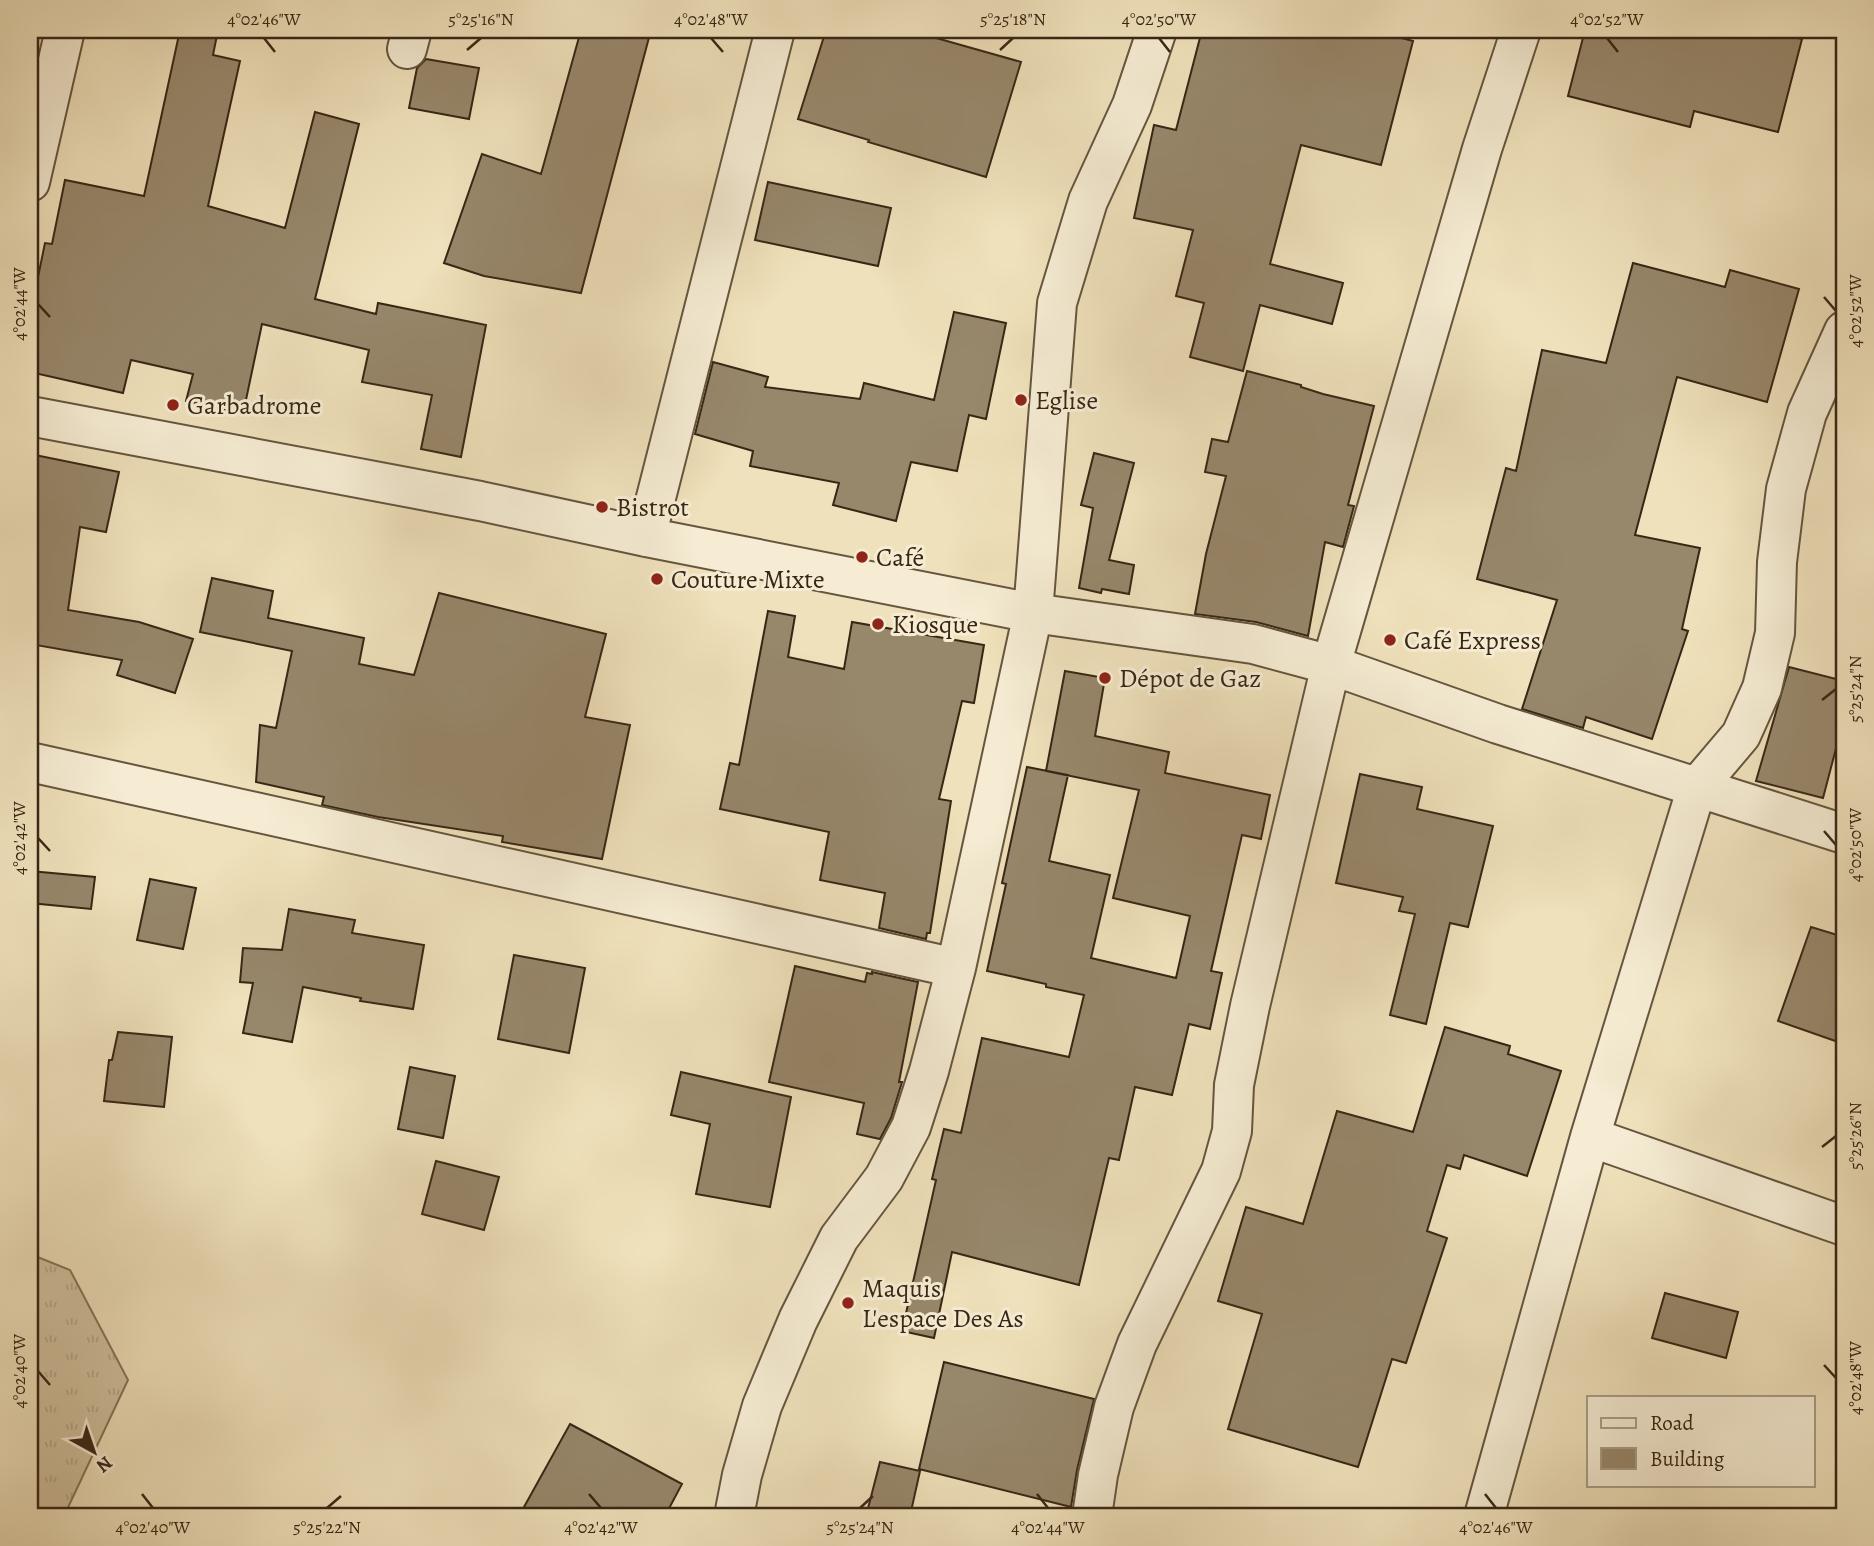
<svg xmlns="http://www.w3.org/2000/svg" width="1874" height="1546" font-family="Alegreya,serif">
<defs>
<pattern id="grass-tufts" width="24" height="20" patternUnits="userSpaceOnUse" patternTransform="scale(1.75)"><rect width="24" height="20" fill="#d0c19f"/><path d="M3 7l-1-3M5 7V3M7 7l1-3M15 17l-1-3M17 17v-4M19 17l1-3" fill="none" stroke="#b3a688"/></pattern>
</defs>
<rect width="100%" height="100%" fill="#efe1bb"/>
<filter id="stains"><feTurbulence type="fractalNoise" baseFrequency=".00286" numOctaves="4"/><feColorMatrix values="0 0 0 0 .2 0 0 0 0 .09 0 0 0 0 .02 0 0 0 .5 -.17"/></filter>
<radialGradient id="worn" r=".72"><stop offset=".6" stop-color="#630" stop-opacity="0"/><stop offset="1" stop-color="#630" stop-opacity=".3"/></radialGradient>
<path fill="url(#grass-tufts)" stroke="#84745a" stroke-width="2" d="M 30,1254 L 70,1270 L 128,1380 L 64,1516 L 30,1516 Z"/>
<path fill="#97876b" stroke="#382615" stroke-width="2" d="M 180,30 L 218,30 L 213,55 L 240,61 L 208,206 L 285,228 L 315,112 L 359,124 L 315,299 L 376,314 L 378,303 L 486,325 L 461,457 L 421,449 L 432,395 L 362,382 L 369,350 L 262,324 L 243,414 L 186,401 L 193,374 L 131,360 L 123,393 L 30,372 L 30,316 L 45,243 L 52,244 L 65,180 L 144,196 Z
M 581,30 L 651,30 L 581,293 L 484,276 L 444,263 L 482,154 L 541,174 Z
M 826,30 L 908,30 L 1021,62 L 986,177 L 868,142 L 869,140 L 798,119 Z
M 1202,30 L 1400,30 L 1398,37 L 1413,41 L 1381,165 L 1301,145 L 1270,264 L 1343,283 L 1332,324 L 1260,305 L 1243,371 L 1190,357 L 1204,303 L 1176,296 L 1193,230 L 1134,218 L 1154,125 L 1176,130 Z
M 1585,30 L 1766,30 L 1802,39 L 1778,132 L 1694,111 L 1690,127 L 1568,96 Z
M 426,59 L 479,68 L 469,119 L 409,108 L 417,68 Z
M 768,182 L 891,208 L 878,266 L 755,240 Z
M 1633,263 L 1725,287 L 1730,270 L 1799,289 L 1767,402 L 1677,377 L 1635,535 L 1700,548 L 1682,629 L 1688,631 L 1652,739 L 1586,717 L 1583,728 L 1522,709 L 1557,600 L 1477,579 L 1506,468 L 1516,471 L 1542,350 L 1606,363 Z
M 954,312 L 1006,323 L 986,419 L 969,415 L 957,471 L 911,462 L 896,521 L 833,505 L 839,483 L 750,466 L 753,451 L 695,434 L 713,362 L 768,377 L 765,387 L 860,399 L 864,383 L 934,400 Z
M 1247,371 L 1301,385 L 1301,387 L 1323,394 L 1374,406 L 1348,505 L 1354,506 L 1343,547 L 1325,542 L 1308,636 L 1256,622 L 1195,614 L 1206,554 L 1226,476 L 1205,472 L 1212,439 L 1228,442 Z
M 1094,453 L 1134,463 L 1109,560 L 1134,565 L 1129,594 L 1102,589 L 1101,593 L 1079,588 L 1093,508 L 1081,505 Z
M 30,454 L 119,472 L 106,532 L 80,527 L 68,610 L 139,622 L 193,639 L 175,693 L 117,675 L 122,660 L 30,644 Z
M 212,578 L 273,591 L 268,618 L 364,638 L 359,664 L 414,675 L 439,593 L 606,634 L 585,717 L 630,725 L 602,859 L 502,842 L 503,836 L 378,817 L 322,805 L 324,797 L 256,782 L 260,725 L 276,728 L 292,651 L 200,632 Z
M 768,611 L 795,616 L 788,657 L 844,669 L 852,622 L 984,645 L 974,703 L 962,701 L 939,799 L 951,801 L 930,933 L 927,933 L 926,939 L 879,928 L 885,893 L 820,880 L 829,832 L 720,809 L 730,763 L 739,765 Z
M 1789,667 L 1844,681 L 1844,718 L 1823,798 L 1756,781 Z
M 1065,671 L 1105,678 L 1095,736 L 1169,752 L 1165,773 L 1270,795 L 1261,839 L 1242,835 L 1211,971 L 1222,973 L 1210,1029 L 1189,1024 L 1172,1095 L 1135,1087 L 1119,1160 L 1109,1158 L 1079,1285 L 952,1252 L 934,1338 L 902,1331 L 936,1180 L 932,1179 L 944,1129 L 961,1133 L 982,1038 L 1069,1057 L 1084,995 L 1046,987 L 1046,984 L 987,971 L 1006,884 L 1002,883 L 1027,767 L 1068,775 L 1049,861 L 1110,875 L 1091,958 L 1176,978 L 1190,916 L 1113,898 L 1139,790 L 1046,771 Z
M 1360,774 L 1422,787 L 1417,809 L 1493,826 L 1468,927 L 1450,923 L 1426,1024 L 1390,1015 L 1415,914 L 1399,911 L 1403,897 L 1336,883 Z
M 30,871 L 95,877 L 91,909 L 30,903 Z
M 150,879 L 196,888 L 183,949 L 137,940 Z
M 289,909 L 355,920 L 352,933 L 424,945 L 413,1009 L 360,1001 L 361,998 L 303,987 L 292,1042 L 243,1033 L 253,983 L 240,982 L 243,948 L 282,950 Z
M 1811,927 L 1844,937 L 1844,1044 L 1778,1021 Z
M 514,955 L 585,968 L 569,1053 L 498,1039 Z
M 795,966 L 865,982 L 867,973 L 872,974 L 872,972 L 918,982 L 899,1082 L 902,1082 L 891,1118 L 880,1139 L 857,1134 L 864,1103 L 769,1082 Z
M 1445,1027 L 1510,1046 L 1508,1054 L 1561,1071 L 1527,1176 L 1464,1155 L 1460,1169 L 1447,1165 L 1427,1231 L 1447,1238 L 1406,1363 L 1392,1359 L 1358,1467 L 1228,1429 L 1262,1314 L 1218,1301 L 1246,1207 L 1303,1224 L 1337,1111 L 1413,1132 Z
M 118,1032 L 172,1037 L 164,1107 L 104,1101 L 109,1060 L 112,1060 Z
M 410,1067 L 455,1076 L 443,1138 L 398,1129 Z
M 681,1072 L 791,1097 L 770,1207 L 696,1194 L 710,1124 L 671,1115 Z
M 436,1161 L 499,1177 L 484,1230 L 422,1214 Z
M 1665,1293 L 1738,1312 L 1726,1358 L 1652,1338 Z
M 944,1362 L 1094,1399 L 1077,1470 L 1071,1507 L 919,1469 Z
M 570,1424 L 682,1484 L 665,1516 L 519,1516 Z
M 880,1462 L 920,1471 L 910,1516 L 866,1516 Z"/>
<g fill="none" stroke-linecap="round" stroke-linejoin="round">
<g stroke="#66553e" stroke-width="42">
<path id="street" d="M 407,49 L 412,30
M 30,182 L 65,30
M 30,416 L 480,501 L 646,537 L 1033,613 L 1253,644 L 1331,665 L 1498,724 L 1844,834
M 646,537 L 775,30
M 30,762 L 956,968
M 1590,1137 L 1844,1226
M 734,1516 L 742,1475 L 762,1406 L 798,1320 L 839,1238 L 884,1178 L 911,1127 L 929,1071 L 956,968 L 1033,613 L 1057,303 L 1088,201 L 1132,105 L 1157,30
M 1092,1516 L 1098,1475 L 1114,1407 L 1137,1344 L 1221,1171 L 1232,1131 L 1234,1085 L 1250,1006 L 1331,665 L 1482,149 L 1521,30
M 1484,1516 L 1590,1137 L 1697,787 L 1741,735 L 1762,688 L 1775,633 L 1777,562 L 1786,489 L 1807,413 L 1844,331"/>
</g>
<use href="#street" stroke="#f5ecd3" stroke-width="38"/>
</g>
<path fill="none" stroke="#382615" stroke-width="2.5" d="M 264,38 L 275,52M 711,38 L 723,52M 1159,38 L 1170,52M 1607,38 L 1618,52M 467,50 L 481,38M 1000,50 L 1013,38M 1824,297 L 1836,311M 38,304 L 50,317M 1822,700 L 1836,689M 1824,831 L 1836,845M 38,838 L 50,851M 1822,1147 L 1836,1136M 1824,1365 L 1836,1378M 38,1371 L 50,1385M 142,1494 L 153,1508M 589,1494 L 601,1508M 1037,1494 L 1048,1508M 1485,1494 L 1496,1508M 327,1508 L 341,1496M 860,1508 L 873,1496"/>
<g fill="#8f2418" stroke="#f5ecd3" stroke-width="2.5">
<circle cx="1021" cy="400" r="7"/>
<circle cx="173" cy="405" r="7"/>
<circle cx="602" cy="507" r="7"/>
<circle cx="862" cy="557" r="7"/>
<circle cx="657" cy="579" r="7"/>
<circle cx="878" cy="624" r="7"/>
<circle cx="1390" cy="640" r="7"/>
<circle cx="1105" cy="678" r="7"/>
<circle cx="848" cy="1303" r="7"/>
</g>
<g text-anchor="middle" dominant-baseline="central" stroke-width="6" stroke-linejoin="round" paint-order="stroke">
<g font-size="26" fill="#382615" stroke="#f5ecd3" text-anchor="start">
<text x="1035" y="400">Eglise</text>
<text x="187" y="405">Garbadrome</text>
<text x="616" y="507">Bistrot</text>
<text x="876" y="557">Café</text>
<text x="671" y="579">Couture Mixte</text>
<text x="892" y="624">Kiosque</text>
<text x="1404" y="640">Café Express</text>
<text x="1119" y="678">Dépot de Gaz</text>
<text x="862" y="1288">Maquis<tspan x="862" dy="30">L'espace Des As</tspan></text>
</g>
</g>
<rect width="1874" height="1546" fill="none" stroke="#efe1bb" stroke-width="77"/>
<rect x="1587" y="1396" width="228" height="91" fill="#f5ecd3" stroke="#a99d87" stroke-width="2"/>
<rect x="1601" y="1418" width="35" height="10" fill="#f5ecd3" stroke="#a99d87" stroke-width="2"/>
<text x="1650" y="1430" font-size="21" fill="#382615">Road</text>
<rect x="1601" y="1448" width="35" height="21" fill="#97876b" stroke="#a99d87" stroke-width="2"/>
<text x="1650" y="1466" font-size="21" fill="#382615">Building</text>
<g transform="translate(94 1452) rotate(140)" stroke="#f5ecd3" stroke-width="5" paint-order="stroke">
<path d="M0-5L12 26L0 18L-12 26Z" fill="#382615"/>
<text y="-10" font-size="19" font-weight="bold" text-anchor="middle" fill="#382615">N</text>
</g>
<rect x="38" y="38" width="1798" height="1470" fill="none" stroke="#382615" stroke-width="2.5"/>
<g font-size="18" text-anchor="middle" fill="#382615">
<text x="264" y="25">4°02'46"W</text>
<text x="481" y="25">5°25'16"N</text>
<text x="711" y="25">4°02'48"W</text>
<text x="1013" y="25">5°25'18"N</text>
<text x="1159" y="25">4°02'50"W</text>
<text x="1607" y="25">4°02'52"W</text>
<text transform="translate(19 304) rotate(-90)" y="6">4°02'44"W</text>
<text transform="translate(1855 311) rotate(-90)" y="6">4°02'52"W</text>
<text transform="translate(1855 689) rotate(-90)" y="6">5°25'24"N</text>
<text transform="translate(19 838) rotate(-90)" y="6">4°02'42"W</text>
<text transform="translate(1855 845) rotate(-90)" y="6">4°02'50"W</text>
<text transform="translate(1855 1136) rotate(-90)" y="6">5°25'26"N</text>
<text transform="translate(19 1371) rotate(-90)" y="6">4°02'40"W</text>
<text transform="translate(1855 1378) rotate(-90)" y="6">4°02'48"W</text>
<text x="153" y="1533">4°02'40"W</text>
<text x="327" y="1533">5°25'22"N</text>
<text x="601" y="1533">4°02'42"W</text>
<text x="860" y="1533">5°25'24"N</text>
<text x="1048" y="1533">4°02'44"W</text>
<text x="1496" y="1533">4°02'46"W</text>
</g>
<rect width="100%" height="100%" filter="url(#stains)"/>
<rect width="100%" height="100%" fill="url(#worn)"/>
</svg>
